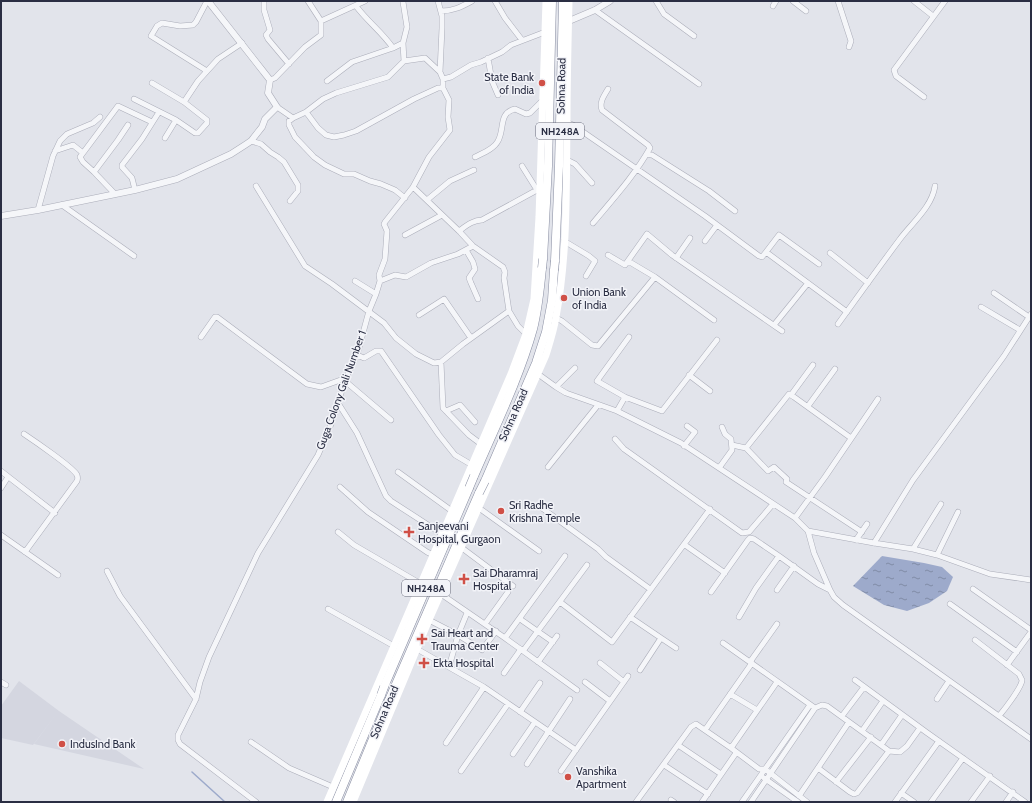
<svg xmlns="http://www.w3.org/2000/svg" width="1032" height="803" font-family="Cabin,sans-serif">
<defs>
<pattern id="water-ripples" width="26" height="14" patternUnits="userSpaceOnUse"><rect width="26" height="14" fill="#9daacb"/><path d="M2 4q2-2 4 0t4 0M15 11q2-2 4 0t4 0" fill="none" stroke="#808ba6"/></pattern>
</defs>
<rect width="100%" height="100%" fill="#e2e4eb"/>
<path fill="#d4d6e0" d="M 19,681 L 59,711 L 144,769 L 34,744 L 57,713 L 33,745 L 1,738 L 1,706 Z"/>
<path fill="url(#water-ripples)" d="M 882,556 L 924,563 L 942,567 L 953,577 L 947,591 L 929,603 L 907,611 L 884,605 L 853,586 Z"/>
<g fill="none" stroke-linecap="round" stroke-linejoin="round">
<path stroke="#9daacb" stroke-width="1.5" d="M 192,772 L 225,802"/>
<g stroke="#abadb9" stroke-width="6">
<path id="minor" d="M 207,1 L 196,22 L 193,25 L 180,26 L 162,23 L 157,26 L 151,36 L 207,71
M 264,1 L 264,10 L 270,30 L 266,35 L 268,39 L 289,64
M 495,1 L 505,18 L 522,40
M 656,1 L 664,14 L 694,36
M 793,1 L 806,11
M 838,1 L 851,41 L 849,47
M 914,1 L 933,16
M 403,2 L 407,27 L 403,43 L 404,61
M 356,6 C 367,21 383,33 393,48
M 773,6 L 776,1
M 595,10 L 699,84
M 441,11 C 453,11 461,7 472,1
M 321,21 L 365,1
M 488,58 L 492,81 L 498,95
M 443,79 L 451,77 L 471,65 L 481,62 L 502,52 L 511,45 L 545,32
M 270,80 L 275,78 L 305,47 L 321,35 L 321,21 L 308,1
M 327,81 L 352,62 L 393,48 L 403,43
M 924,97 L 896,76 L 894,70 L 945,1
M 134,99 L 176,120 L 195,133 L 198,133 L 207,123 L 207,120 L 184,102 L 152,83
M 184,102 L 198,81 L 218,59 L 242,43
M 277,107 L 293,118 L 306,112 L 323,99 L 336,93 L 388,77 L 404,61 L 425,58 L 440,72
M 306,112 L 318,128 L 326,135 L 334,137 L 344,135 L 356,131 L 414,99 L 438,88 L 443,88
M 293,118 L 289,121 L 289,125 L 295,137 L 314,157 L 325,165 L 344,174 L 354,174 L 370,181 L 381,184 L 395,190 L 405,198
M 566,122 L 573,125 L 705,216 L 759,256 L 762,257 L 766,252 L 847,312
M 165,138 L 176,120
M 251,141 L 261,144 L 270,152 L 278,157 L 284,162 L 298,185 L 298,191 L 290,201
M 55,151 L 73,145 L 83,153
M 647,154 L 652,155 L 709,191 L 735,211
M 475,157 C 483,153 494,149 498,141 C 505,129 498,113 515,109 L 526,114 L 530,113 L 543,100
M 567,160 L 575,164 L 592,183
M 522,166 L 537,190
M 94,172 L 83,162 L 80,157 L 118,106 L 152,122
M 256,186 L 305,266 L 332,284 L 384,323 L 396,338 L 416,354 L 434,363 L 441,362 L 463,344 L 509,311
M 413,187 L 459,231 L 473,246 L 503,267 L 505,272 L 504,278 L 509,311 L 518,326 L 526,334
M 135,190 L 132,178 L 122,167 L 122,165 L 142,139 L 159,112
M 115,194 L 94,172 L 118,140 L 128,125
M 427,200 L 450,181 L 474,170
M 62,205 L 134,256
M 38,210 L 53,156 L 60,141 L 67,134 L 93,123 L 100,117
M 593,223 C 613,199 635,175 650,148 L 648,145 L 602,110 C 599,102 604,96 608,89
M 459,231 C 466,226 473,220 482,220 L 537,190 L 540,190
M 405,235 L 442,215
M 564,241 L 589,256 L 595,261 L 586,276
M 705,241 L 717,225
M 466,250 L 473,262 L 475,269 L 469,278 L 471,283 L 478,299
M 766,252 L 779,235 L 819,264
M 830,253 L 868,283
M 608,255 L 625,265 L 647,234 L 672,255 L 782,331
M 676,258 L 690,238
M 628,261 L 655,277 L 714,320
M 355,281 L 376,294
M 380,281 L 395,275 L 406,277 L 431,263 L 458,254 L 473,246
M 994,293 L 1029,317
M 981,307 L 1020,330
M 419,315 L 444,299 L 471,338
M 556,318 L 562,321 L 592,345 L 598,346 L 655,277
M 838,324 C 859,295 879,267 900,239 C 912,223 932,207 935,186
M 774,325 L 808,283
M 201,337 L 215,317 L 217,317 L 307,384 L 321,387 L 346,378
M 629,337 L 597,381 L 625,397 L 662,411 L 717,340
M 357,355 L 364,358 L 376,351 L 381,351 L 439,435 L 455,455 L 472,465
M 441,362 L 443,408 L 469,435 L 481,444
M 538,374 L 556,387 L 566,393 L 617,411 L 681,443 L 795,518 L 808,531 L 814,553 L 830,590 L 834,597 L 843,605 L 1031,739
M 689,375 L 710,391
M 345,381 L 391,420
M 556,387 L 575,368
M 791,395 L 813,365
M 338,403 L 357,433 L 386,496 L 391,501 L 442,534
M 808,406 L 835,369
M 446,411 L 460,405 L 475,422
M 617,411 L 625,397
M 24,434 C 33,440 74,468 77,475 C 78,478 78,478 77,481 L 25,552
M 851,438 L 794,397 L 789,394 L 746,448 L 768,471 L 774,467 L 787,479 L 786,482 L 862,532
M 615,439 L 624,449 L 742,533 L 749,532 L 773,504
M 732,445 L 746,448
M 684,446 L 695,432 L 687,426
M 548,467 L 598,405
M 719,468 L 732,450 L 731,439 L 725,434 L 722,427
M 1,471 L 55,513
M 398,472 L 452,511
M 340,487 L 368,512 L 427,552 L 433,555
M 1,488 L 8,477
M 479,508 L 539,551
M 542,508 L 598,549 L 606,557 L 650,589
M 795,518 L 825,477 L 878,399
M 808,531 L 874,543 L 913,549 L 937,555 L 990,574 L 1031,580
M 338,532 L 354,545 L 421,584
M 1,535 L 58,575
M 856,540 L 867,524
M 874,543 L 913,480 L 1004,356 L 1031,314
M 685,545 L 725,573
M 462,548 L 513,586
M 913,549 L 941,504
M 937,555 L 958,512
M 107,571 L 120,596 L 196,699
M 973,589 L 1031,630
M 777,590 L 794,566
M 711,592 L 748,540 L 750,538 L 754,539 L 779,556 L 818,584 L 830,590
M 441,594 L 505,638 L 577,690
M 560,602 L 612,642 L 710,509
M 950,604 L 1017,652
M 328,609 L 394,646
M 630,617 L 661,638 L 640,670
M 739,617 L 756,588 L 779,556
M 520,619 L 553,642
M 429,620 L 458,635 L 482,650 L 496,631
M 485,624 L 508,592
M 505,638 L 565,556
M 661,638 L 676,648
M 975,640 L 1019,674 C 1020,676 1021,678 1022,680 C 1022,687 1004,710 999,716
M 723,643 L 815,708 L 822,705 L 827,706 L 889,751 L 900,752 L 907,746 L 920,728
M 417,649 L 484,687 L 576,750
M 523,651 L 587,565
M 538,662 L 557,636
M 750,662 L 777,624
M 600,663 L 624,682
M 1007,665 L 1031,632
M 449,667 L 458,635 L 467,613
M 504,673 L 521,649
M 855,680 L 926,732 L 1025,802
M 1,682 L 6,685
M 585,682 L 610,701
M 730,694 L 757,710
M 937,699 L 949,681
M 520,712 L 540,683
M 842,716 L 864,687
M 705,730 L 752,663
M 862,731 L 883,701
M 251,742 L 289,768 L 333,787
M 446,743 L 484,687
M 678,745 L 721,774
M 881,745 L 902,715
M 731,748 L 777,682
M 513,754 L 535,722
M 527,764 L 570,699
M 664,765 L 708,794
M 818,768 L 850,792 L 854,794 L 857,793 L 889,751
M 461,771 L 508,704
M 561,771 L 628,676
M 764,778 L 798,802
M 836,782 L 871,737
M 901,793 L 914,802
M 799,796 L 849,722
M 671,800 L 674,802
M 256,802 L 180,744 L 178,740 L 178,735 L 196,699 L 200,682 L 209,657 L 258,553 L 318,455 L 330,427 L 346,378 L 357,355 L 369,311 L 376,294 L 380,281 L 379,275 L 385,259 L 387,231 L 384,224 L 385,222 L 413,187 L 429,157 L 450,130 L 448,117 L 449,100 L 443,88 L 443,79 L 440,72 L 442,28 L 442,16 L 438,1
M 636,802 L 691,727 L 696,724 L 731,748 L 759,769 L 765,769 L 807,802
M 702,802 L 736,753
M 742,802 L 810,705
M 751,802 L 815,708
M 895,802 L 939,741
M 931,802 L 963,758
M 971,802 L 990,776
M 1006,802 L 1013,792"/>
</g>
<g stroke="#abadb9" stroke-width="7">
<path id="tertiary" d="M 569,21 L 595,10 L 610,1
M 1,216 L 38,210 L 135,190 L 177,179 L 231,154 L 245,145 L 251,141 L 262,127 L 265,119 L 277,107 L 268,93 L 270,80 L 208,1"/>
</g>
<g stroke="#898ea2" stroke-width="9">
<path id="trunk" d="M 543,259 L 548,166 L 552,1
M 555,261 L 559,166 L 563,1
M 474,476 C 495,427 519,379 533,329 C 538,309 540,289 542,268
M 485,481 L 536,363 L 546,332 L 552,300 L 554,270
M 384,687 L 469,488
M 393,691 L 479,493
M 336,802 L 381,695
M 347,802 L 389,700"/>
</g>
<use href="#minor" stroke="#f5f6f9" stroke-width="5"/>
<use href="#tertiary" stroke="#f5f6f9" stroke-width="6"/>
<path stroke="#fff" stroke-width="7" d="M 327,802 L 511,374 L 526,334 L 534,299 L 539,217 L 546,1
M 353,802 L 429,620 L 546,355 C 550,342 554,330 556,317 C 568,253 566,187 567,123 C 567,82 568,41 569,1"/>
<use href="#trunk" stroke="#fff" stroke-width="8"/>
<g stroke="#898ea2" stroke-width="9" stroke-linecap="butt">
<path id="trunk-bridge" d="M 542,268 L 543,259
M 554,270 L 555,261
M 469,488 L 474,476
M 479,493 L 485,481
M 381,695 L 384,687
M 389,700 L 393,691"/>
</g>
<use href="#trunk-bridge" stroke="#fff" stroke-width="8"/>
</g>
<g fill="#d05047" stroke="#f2f3f8" stroke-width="1.5">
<circle cx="542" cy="83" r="4"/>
<circle cx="564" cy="298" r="4"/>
<circle cx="501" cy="511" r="4"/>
<path d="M407 526h4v4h4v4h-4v4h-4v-4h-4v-4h4z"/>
<path d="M462 573h4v4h4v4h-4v4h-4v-4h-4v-4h4z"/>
<path d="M420 633h4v4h4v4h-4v4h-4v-4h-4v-4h4z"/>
<path d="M422 657h4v4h4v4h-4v4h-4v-4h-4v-4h4z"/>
<circle cx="62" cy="744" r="4"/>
<circle cx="568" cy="777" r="4"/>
</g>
<g text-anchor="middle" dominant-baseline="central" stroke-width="3" stroke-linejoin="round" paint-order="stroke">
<g fill="#f2f3f8" stroke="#666979" stroke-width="1">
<rect x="536" y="123" width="48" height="16" rx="3"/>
<rect x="402" y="580" width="48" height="16" rx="3"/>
</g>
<g font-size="10" font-weight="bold" fill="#2a2e43">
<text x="560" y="131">NH248A</text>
<text x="426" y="588">NH248A</text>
</g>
<g font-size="11" fill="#2a2e43" stroke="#f2f3f8" text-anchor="start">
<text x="534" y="77" text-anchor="end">State Bank<tspan x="534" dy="13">of India</tspan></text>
<text x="572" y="292">Union Bank<tspan x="572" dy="13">of India</tspan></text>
<text x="509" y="505">Sri Radhe<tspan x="509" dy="13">Krishna Temple</tspan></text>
<text x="418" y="526">Sanjeevani<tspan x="418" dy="13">Hospital, Gurgaon</tspan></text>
<text x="473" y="573">Sai Dharamraj<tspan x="473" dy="13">Hospital</tspan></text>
<text x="431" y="633">Sai Heart and<tspan x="431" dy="13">Trauma Center</tspan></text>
<text x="433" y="663">Ekta Hospital</text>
<text x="70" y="744">IndusInd Bank</text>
<text x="576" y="771">Vanshika<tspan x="576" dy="13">Apartment</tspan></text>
</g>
<g font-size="11" fill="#2a2e43" stroke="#f2f3f8">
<text transform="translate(561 86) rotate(-89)">Sohna Road</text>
<text transform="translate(341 390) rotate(-70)">Guga Colony Gali Number 1</text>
<text transform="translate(513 415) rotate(-66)">Sohna Road</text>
<text transform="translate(384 712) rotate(-67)">Sohna Road</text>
</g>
</g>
<rect width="1032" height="803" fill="none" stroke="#2a2e43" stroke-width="4"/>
</svg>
